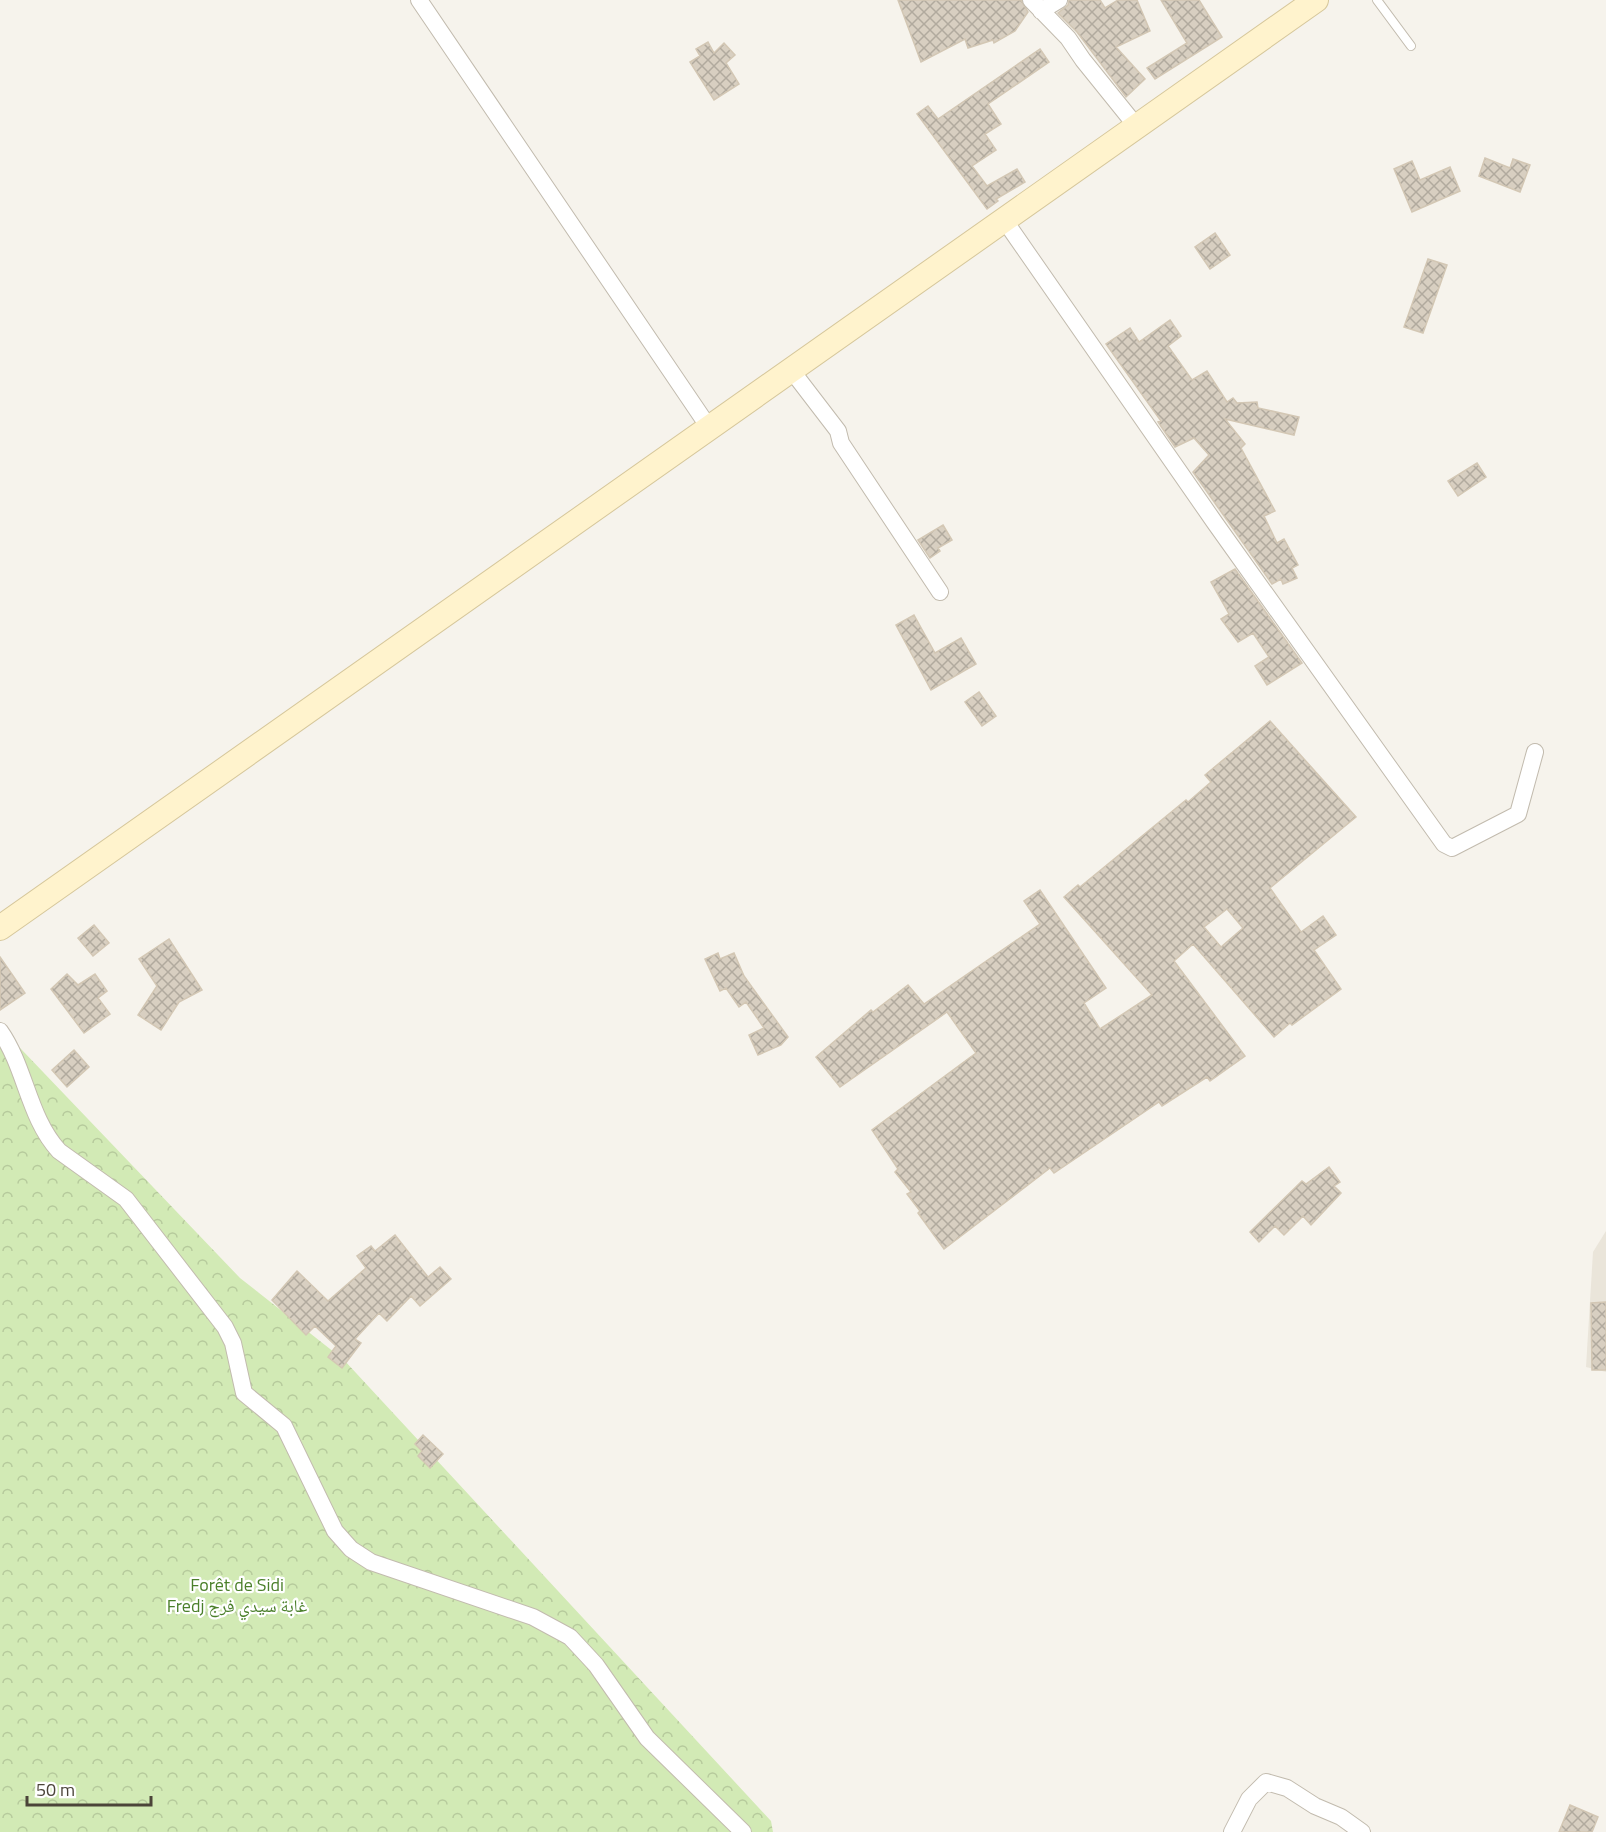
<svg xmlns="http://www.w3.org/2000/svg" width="1606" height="1832" font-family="'Titillium Web','Noto Naskh Arabic',sans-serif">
<defs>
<pattern id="forest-crowns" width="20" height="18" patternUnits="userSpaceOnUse" patternTransform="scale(1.5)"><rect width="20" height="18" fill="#d2eab5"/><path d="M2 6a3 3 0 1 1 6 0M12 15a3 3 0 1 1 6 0" fill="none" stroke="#b6ca9c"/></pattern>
<pattern id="building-cross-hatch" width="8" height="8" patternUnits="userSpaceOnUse" patternTransform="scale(1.5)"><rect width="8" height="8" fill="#d8cfc1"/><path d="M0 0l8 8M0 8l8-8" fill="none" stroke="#b1aa9e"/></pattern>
</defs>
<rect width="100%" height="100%" fill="#f6f3ec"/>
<path fill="#eae5da" d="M 1606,1231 L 1606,1372 L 1586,1367 L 1593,1252 Z"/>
<path fill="url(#forest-crowns)" d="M 0,1027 L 240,1278 L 344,1360 L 771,1821 L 773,1832 L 0,1832 Z"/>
<path fill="url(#building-cross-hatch)" stroke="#d3c7b4" stroke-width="1.5" fill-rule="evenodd" d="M 898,0 L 1021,0 L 1028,12 L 1015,31 L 994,43 L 993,40 L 968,48 L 965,39 L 921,62 Z
M 1069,0 L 1100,0 L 1105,8 L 1118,0 L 1137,0 L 1150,31 L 1116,47 L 1145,79 L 1126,97 L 1077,32 L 1058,13 L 1068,5 Z
M 1161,0 L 1199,0 L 1222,37 L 1155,79 L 1147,68 L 1187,43 Z
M 708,42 L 714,53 L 724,43 L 735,55 L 726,63 L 739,84 L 714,100 L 690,62 L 700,56 L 696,49 Z
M 1040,49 L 1049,62 L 988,104 L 1001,124 L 985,134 L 996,150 L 972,166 L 987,186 L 1017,169 L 1025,182 L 996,199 L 998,201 L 987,209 L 917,114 L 928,106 L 938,119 Z
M 1485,158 L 1510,168 L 1513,159 L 1530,165 L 1520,192 L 1479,176 Z
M 1412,161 L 1420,180 L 1450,167 L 1460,191 L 1412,212 L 1394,169 Z
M 1215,233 L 1230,255 L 1210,269 L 1195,247 Z
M 1428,259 L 1447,265 L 1423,333 L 1404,327 Z
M 1170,320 L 1181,336 L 1168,346 L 1192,380 L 1207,371 L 1227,402 L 1233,398 L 1237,403 L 1257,402 L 1258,408 L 1299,417 L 1294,435 L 1225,419 L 1245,444 L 1241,448 L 1275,511 L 1264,516 L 1277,543 L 1284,539 L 1298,565 L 1292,568 L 1297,578 L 1283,584 L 1281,579 L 1272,584 L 1193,472 L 1209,455 L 1194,438 L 1175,447 L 1158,422 L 1161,421 L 1106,344 L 1130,328 L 1139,342 Z
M 1477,463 L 1486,477 L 1458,496 L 1448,481 Z
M 943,525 L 952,540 L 938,548 L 940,551 L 930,558 L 918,540 Z
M 1235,569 L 1302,663 L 1267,685 L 1255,666 L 1269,657 L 1253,633 L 1238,642 L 1221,619 L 1229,614 L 1211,582 Z
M 914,615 L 935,653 L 961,638 L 976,664 L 931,690 L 896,625 Z
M 979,692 L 996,716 L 982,726 L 965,702 Z
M 1270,721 L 1356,817 L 1270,888 L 1301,932 L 1323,916 L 1336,935 L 1314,950 L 1341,989 L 1292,1025 L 1290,1023 L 1274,1037 L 1193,944 L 1174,961 L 1245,1056 L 1210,1081 L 1207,1077 L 1162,1106 L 1159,1102 L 1054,1173 L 1050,1168 L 944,1249 L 918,1213 L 920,1211 L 907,1194 L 911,1192 L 895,1172 L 898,1169 L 872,1130 L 976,1053 L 947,1012 L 840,1087 L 816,1057 L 871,1010 L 873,1012 L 908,985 L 924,1004 L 1040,924 L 1024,901 L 1040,890 L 1106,988 L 1084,1003 L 1100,1029 L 1152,995 L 1064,897 L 1078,885 L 1080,887 L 1186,800 L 1188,802 L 1211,782 L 1205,775 ZM 1227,909 L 1243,928 L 1221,947 L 1204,927 Z
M 94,925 L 109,943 L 93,956 L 78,938 Z
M 169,939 L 202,990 L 179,1002 L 161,1030 L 138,1015 L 157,986 L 139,959 Z
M 718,953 L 720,959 L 734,953 L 744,976 L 788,1037 L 781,1045 L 758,1055 L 749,1035 L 764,1028 L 746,1002 L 739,1007 L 726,988 L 720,991 L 705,959 Z
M 0,957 L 25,993 L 0,1010 Z
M 67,974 L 78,985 L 95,974 L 107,991 L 98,998 L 110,1014 L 84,1033 L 51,989 Z
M 74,1050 L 89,1067 L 67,1087 L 52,1070 Z
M 1329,1167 L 1340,1182 L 1334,1186 L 1341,1193 L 1311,1225 L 1303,1216 L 1284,1235 L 1275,1226 L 1259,1242 L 1250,1232 L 1302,1181 L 1306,1184 Z
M 395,1235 L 428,1277 L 440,1267 L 451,1279 L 420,1306 L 411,1296 L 387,1321 L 379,1313 L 355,1339 L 361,1343 L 342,1368 L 328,1357 L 336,1346 L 315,1326 L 306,1335 L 272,1300 L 297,1271 L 328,1301 L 366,1268 L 357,1256 L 371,1246 L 375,1251 Z
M 1606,1302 L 1606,1370 L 1592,1370 L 1591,1303 Z
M 423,1435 L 443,1454 L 430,1468 L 418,1456 L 422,1451 L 415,1444 Z
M 1570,1805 L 1598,1817 L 1592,1832 L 1559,1832 Z"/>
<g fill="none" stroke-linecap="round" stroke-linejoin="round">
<g stroke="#c2bbae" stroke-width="10">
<path id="service" d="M 1377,0 L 1411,46"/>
</g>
<g stroke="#c2bbae" stroke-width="18">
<path id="minor" d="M 419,0 L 710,429
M 1031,0 L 1068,38 L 1083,60 L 1137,127
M 1041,11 L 1059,0
M 1005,221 L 1215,523 L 1444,844 L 1452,848 L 1518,814 L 1535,752
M 792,371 L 838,431 L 841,443 L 940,592
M 0,1031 C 26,1068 28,1117 59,1151 L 126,1199 L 225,1327 L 233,1343 L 244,1393 L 284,1426 L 335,1531 L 351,1549 L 371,1562 L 533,1617 L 570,1637 L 596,1665 L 647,1738 L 743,1832
M 1232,1832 L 1249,1799 L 1266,1782 L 1287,1788 L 1315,1806 L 1341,1817 L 1362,1832"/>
</g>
<g stroke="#d6c79b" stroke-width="26">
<path id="secondary" d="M 0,928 L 1316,0"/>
</g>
<use href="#service" stroke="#fff" stroke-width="8"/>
<use href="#minor" stroke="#fff" stroke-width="16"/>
<use href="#secondary" stroke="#fff3cd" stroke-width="24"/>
</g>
<g text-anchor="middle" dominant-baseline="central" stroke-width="4.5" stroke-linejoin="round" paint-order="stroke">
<g font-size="18" fill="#4a7f2a" stroke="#fff">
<text x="237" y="1584">Forêt de Sidi<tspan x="237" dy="21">Fredj غابة سيدي فرج</tspan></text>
</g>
</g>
<path d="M27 1796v9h124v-9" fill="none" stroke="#4b4439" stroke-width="3"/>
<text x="36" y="1796" font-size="18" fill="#4b4439" stroke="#ffffff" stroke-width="4.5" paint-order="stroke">50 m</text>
</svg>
